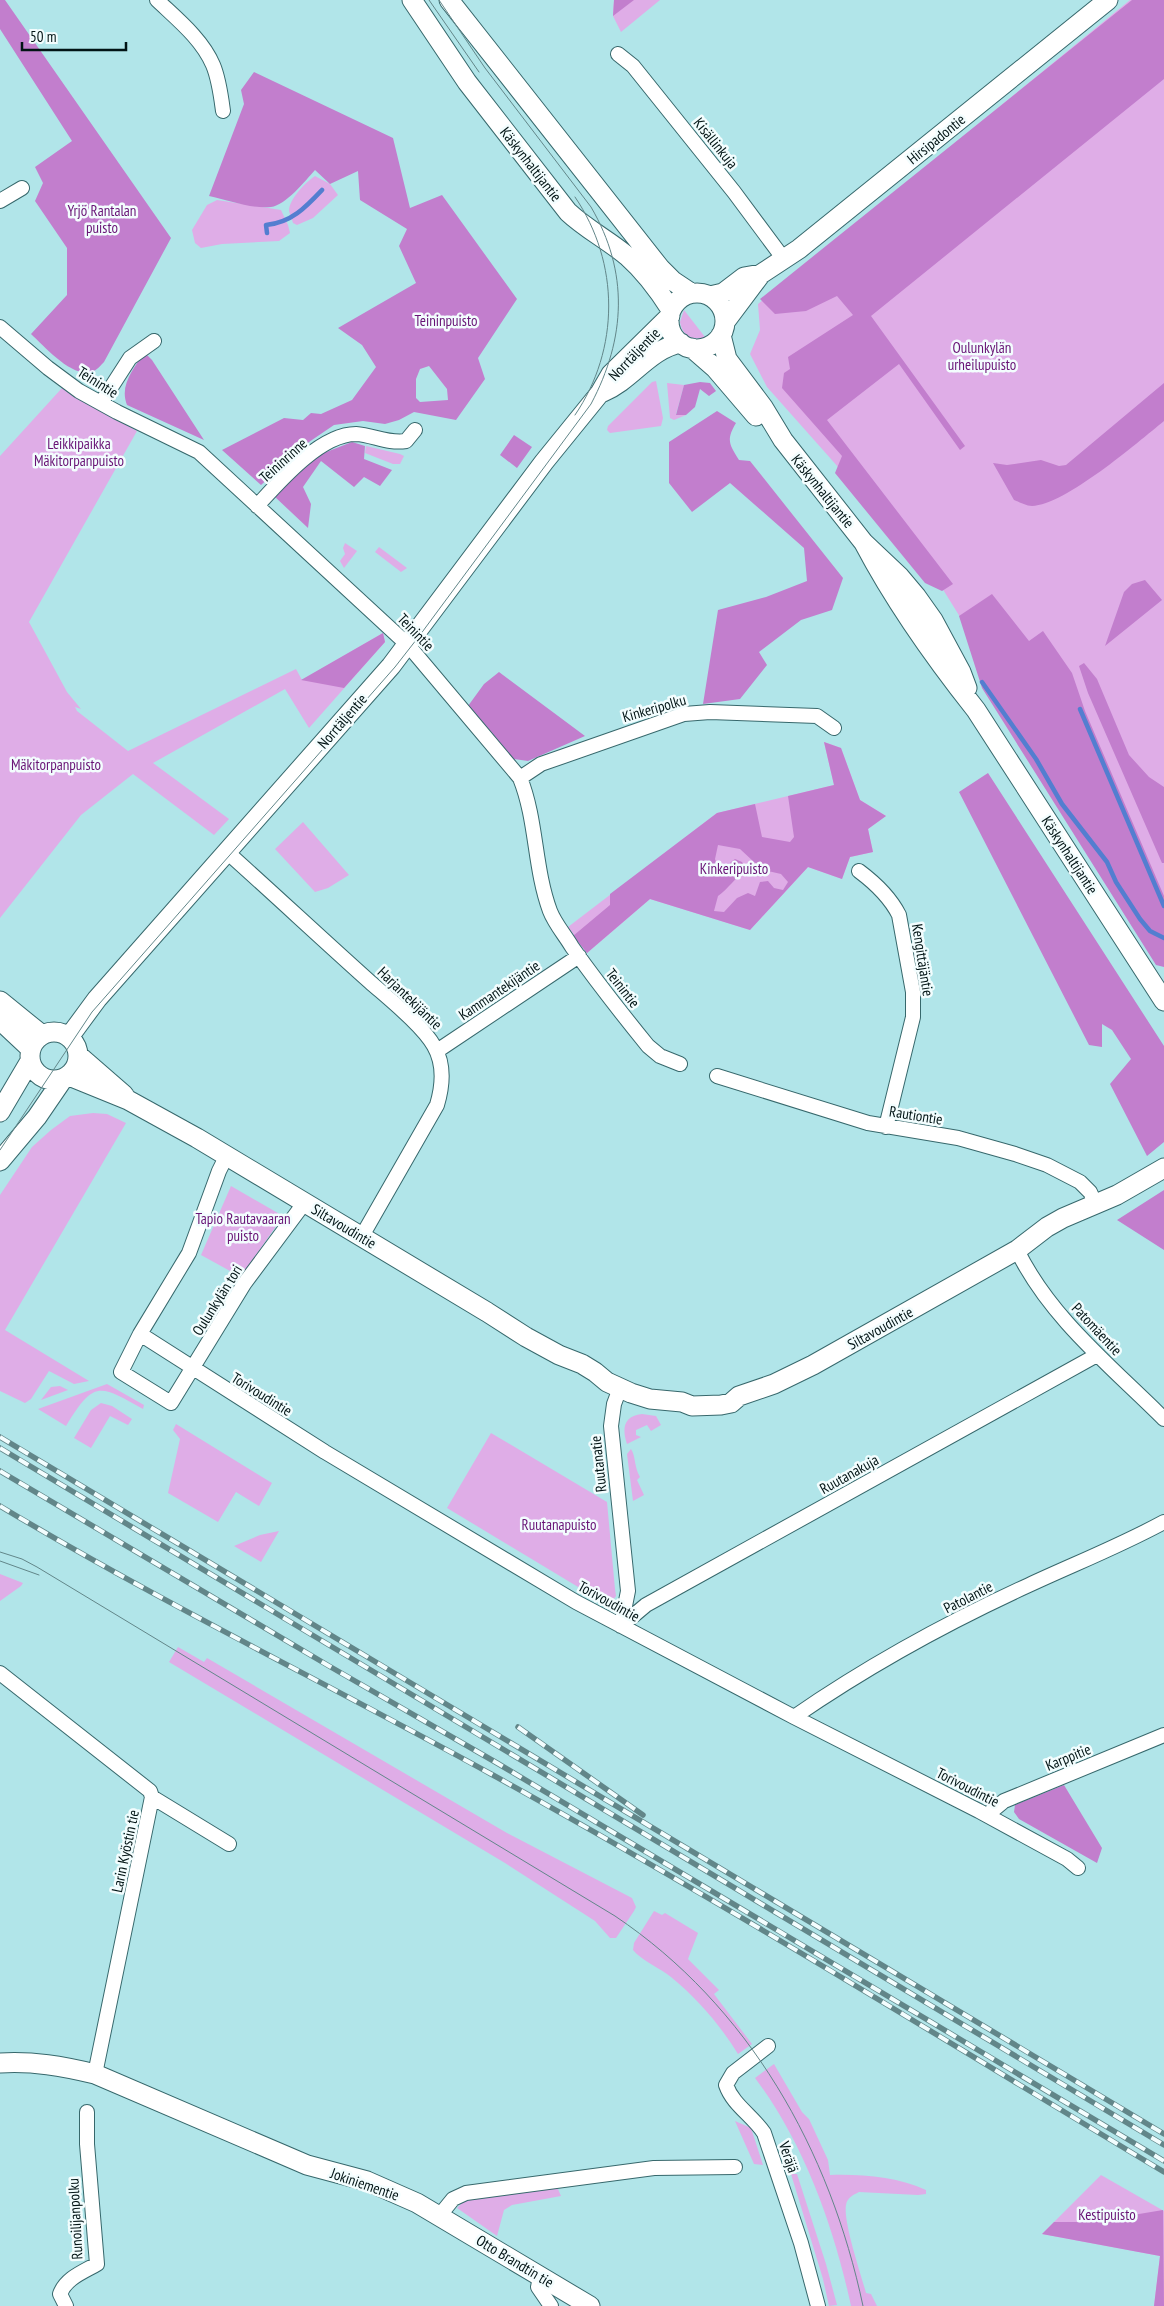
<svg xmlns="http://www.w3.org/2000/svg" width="1164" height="2306" font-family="'PT Sans Narrow',sans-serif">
<rect width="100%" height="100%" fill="#b1e5e9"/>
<path fill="#dfade7" d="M 614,0 L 660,0 L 621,32 L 613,16 Z
M 1130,0 L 1164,0 L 1164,946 L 934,575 L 767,387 L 750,354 L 760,330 L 758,304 Z
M 315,176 L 330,184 L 338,195 L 313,218 L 297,225 L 293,223 C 292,219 290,215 289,211 C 289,199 306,182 315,176 Z
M 217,200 L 281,210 L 288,225 L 290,233 L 279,241 L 222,244 L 201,248 L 195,243 L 192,230 L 207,205 Z
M 684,310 L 705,337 C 692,342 682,335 680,322 Z
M 656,381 L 663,418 L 661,426 L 610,433 L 607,430 L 608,426 L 652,382 Z
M 667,383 L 684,385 L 676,414 L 686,415 L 674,420 L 670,418 Z
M 62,388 L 137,431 L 29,622 L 67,692 L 81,709 L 75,707 L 77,711 L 128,751 L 296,669 L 302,680 L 383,633 L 385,642 L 309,728 L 285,689 L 153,763 L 229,819 L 214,835 L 133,774 L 81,815 L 0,918 L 0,456 Z
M 366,446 L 400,454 L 404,456 L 400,464 L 393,464 L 365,453 Z
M 345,543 L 357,551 L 344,568 L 340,561 L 345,554 L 343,548 Z
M 379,547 L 407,568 L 401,572 L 375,552 Z
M 824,742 L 841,748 L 860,800 L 886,816 L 868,829 L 873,852 L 850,857 L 842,879 L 808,867 L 750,930 L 650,899 L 587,953 L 568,927 L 717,813 L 834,785 Z
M 303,822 L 349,875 L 328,888 L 315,892 L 275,849 Z
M 93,1113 L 107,1114 L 126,1123 L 5,1330 L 89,1381 L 74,1384 L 49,1371 L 31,1399 L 25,1403 L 0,1391 L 0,1195 L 32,1147 L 51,1130 L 70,1116 Z
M 231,1186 L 283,1216 L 241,1277 L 201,1255 Z
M 107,1384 L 144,1405 L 143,1409 C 99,1384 94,1380 66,1426 L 38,1409 Z
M 60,1386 L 68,1390 L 41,1400 L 51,1387 Z
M 101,1403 L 112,1406 L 132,1419 L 128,1425 L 110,1416 L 91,1448 L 74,1438 L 91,1410 Z
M 642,1414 L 656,1416 L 661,1425 L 651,1431 L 647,1425 L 636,1430 L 636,1435 L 641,1437 L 627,1444 C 622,1429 623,1416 642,1414 Z
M 176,1424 L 272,1483 L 259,1506 L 236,1492 L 218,1522 L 168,1493 L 180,1439 L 173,1430 Z
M 491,1433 L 607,1502 L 615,1589 L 616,1596 L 612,1601 L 603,1602 L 447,1508 Z
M 631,1449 C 636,1457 634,1467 640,1477 L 637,1480 L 644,1495 L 633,1501 L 627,1454 Z
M 279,1531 L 261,1562 L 234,1546 L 260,1535 Z
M 0,1574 L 23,1583 L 21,1586 L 0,1601 Z
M 178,1647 L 204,1662 L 207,1658 L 507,1833 L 632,1898 L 636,1907 L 634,1911 L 616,1938 L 610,1938 L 595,1921 L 505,1863 L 169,1662 Z
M 654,1911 L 662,1915 L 665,1913 L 698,1933 L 688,1959 L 719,1990 L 714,1994 L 752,2044 L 738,2054 C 720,2025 698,1999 671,1977 C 660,1968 642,1961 633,1950 L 634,1943 Z
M 774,2064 L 802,2112 L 809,2119 L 828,2160 L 830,2175 C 862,2174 898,2177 926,2190 L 926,2194 L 918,2195 L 859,2192 C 853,2195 847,2198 846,2205 C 843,2222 861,2274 866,2293 L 871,2294 L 877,2306 L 851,2306 C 834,2227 804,2143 755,2078 Z
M 735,2121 L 751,2128 L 763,2165 L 754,2164 Z
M 791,2174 L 797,2174 L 826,2264 L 837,2305 L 829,2306 L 823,2279 Z
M 1101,2175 L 1164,2211 L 1164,2306 L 1154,2306 L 1160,2256 L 1042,2234 Z
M 557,2187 L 561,2196 L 512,2205 L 504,2210 L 497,2236 L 457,2208 L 464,2201 Z"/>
<path fill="#c27ecd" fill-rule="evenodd" d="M 0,0 L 5,0 L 171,238 L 104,362 C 101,365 97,370 92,372 C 72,378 45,347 31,334 L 67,295 L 67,248 L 35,201 L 43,183 L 35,167 L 72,141 L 0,29 Z
M 614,0 L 634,0 L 613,16 Z
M 1132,0 L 1164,0 L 1164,79 L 871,316 L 965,446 L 960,450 L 899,364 L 827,420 L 953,584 L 942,591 L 925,583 L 835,473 L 842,456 L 782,388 L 784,373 L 790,369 L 788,357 L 853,315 L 837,296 L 806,311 L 775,314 L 760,299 Z
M 254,72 L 393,138 L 410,208 L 442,195 L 517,299 L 478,358 L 485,379 L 456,420 L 414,412 L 399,420 L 385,424 L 363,421 L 334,425 L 309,442 L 261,485 L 222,450 L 284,418 L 303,420 L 311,413 L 321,414 L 352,400 L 376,367 L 362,345 L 338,328 L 416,283 L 399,246 L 407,229 L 360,200 L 358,171 L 330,184 L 315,170 C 305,181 286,205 271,207 C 251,209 228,200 209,196 L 244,104 L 241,90 ZM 429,366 L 447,389 L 448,400 L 420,402 L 416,398 L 416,379 L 420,369 Z
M 144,352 L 152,360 L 204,440 L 127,405 C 119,385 134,369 144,352 Z
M 700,382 L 710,383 L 716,391 L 709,396 L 700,389 L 695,407 L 686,415 L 676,415 L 684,385 Z
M 1164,383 L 1164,421 C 1137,443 1065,505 1032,506 C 1026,506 1019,502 1014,500 L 993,463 L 1007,465 L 1041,460 L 1059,466 L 1066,465 Z
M 717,411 L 736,423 C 726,440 729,444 739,460 L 750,461 L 843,578 L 832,610 L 801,620 L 759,652 L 767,665 L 740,699 L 703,704 L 718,610 L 766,597 L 807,581 L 804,548 L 730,483 L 692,512 L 669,483 L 669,442 Z
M 514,435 L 532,447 L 517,468 L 500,455 Z
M 352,442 L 365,446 L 364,459 L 392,470 L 380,486 L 364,477 L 354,487 L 321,461 L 303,487 L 311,504 L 308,528 L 274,496 L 316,456 Z
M 1145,580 L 1162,600 L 1105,646 L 1124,592 L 1132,584 Z
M 992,594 L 1029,641 L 1043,631 L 1072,673 L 1085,711 L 1164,896 L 1164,967 L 1156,965 L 982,688 L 959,616 Z
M 383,633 L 385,642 L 344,688 L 301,680 Z
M 1084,663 L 1097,679 L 1129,755 L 1149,777 L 1164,787 L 1164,863 L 1162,863 L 1088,693 L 1079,666 Z
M 499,672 L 585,736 L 528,761 L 514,759 L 509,755 L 468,706 L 484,684 Z
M 824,742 L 841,748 L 860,800 L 886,816 L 868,829 L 873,852 L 850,857 L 842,879 L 808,867 L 750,930 L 650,899 L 587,953 L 573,936 L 610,905 L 610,894 L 717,813 L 755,804 L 762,837 L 790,842 L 794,837 L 788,796 L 834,785 ZM 718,845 L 740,849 L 754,862 L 768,871 L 781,874 L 788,882 L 783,890 L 774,888 L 768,881 L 760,882 L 755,896 L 748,893 L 737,898 L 724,912 L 714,911 L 718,896 C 729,888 735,878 746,869 L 742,862 L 735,859 L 725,867 L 718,868 L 715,859 Z
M 988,773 L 1164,1046 L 1164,1142 L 1147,1156 L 1110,1084 L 1131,1059 L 1112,1030 L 1102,1024 L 1102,1047 L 1089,1045 L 959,792 Z
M 1164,1190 L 1164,1250 L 1117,1220 Z
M 1064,1785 L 1102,1848 L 1097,1863 L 1019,1819 L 1014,1812 L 1015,1805 Z
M 1163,2210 L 1164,2306 L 1154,2306 L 1160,2256 L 1042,2234 L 1054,2222 L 1091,2222 Z"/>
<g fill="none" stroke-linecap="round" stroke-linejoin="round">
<path stroke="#537ed0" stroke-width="4.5" d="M 267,233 L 266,225 C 291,223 306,207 322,190
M 982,682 L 1036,759 L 1062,804 L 1107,862 L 1116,882 L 1140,919 L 1150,931 L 1164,938
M 1080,709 L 1164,906"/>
<g stroke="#37686c" stroke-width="16">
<path id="street" d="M 157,0 C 177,19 202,39 213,65 C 219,79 221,96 223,111
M 618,54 L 633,66 L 734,192 L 783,258
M 0,201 L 22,188
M 0,327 L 48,368 L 79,391 L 117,412 L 199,452 L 408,645 L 520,778 C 537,820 534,868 550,911 C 555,924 565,935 572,947 C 596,981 622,1014 648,1046 L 660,1056 L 680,1064
M 101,403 L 130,358 L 154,341
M 257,506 C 279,482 320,434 356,434 C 373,435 388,444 406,441 L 415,430
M 520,778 L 541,764 L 684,714 L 710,712 L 817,716 L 834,728
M 227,852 C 275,895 322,939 370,982 C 388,998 423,1026 434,1046 C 445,1065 443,1085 437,1105 L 362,1236
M 859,871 C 875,883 890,897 899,915 L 913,992 L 913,1017 L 886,1127
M 437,1051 L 579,956
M 717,1076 L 868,1123 L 958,1138 L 1015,1154 L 1047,1165 L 1080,1182 L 1090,1192 L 1096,1205
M 227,1155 L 219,1171 L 189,1253 L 140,1334 L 121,1372 L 171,1403 L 244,1284 L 305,1202
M 1017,1250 C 1050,1318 1112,1367 1164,1419
M 140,1334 L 325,1452 L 576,1602 L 794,1717 L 979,1811 L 1067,1859 L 1078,1868
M 620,1388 L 614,1404 L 611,1426 L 628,1591 L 621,1626
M 621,1626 L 646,1605 L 1097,1355
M 0,1673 L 150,1791 L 152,1797 L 95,2074
M 794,1717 C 868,1666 948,1622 1029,1585 C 1074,1564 1120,1546 1164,1522
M 152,1797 L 229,1844
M 987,1815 L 1004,1801 L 1164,1735
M 768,2046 L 733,2073 L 726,2085 C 733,2105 752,2115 764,2133 L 801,2243 L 818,2306
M 440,2215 L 453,2199 L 466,2193 L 654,2168 L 735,2167
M 540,2277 L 538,2287 L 551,2306
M 66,2306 L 60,2294 C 66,2278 83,2272 97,2264 L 87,2144 L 87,2112"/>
</g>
<g stroke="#37686c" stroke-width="21">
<path id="secondary" d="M 412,0 L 467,82 L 568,212 C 586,229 608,240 627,256 C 644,271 659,291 671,310
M 449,0 L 660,268 L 673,281 L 691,293
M669 321a28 28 0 1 1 56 0a28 28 0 1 1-56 0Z
M 710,296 L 723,293 L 744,277 L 761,274
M 725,322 L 761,274 L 799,249 L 1108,0
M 721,335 L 727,359 L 763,407 L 783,440 L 864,543 L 900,577 L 916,596 L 933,620 L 961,672 L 967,688
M 692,348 L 715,368 L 756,416
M 603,392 C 632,380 649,349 681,343
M 864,543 C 895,602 934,657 976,710 L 1164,1001
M 0,1001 L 42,1035
M 0,1020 L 31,1049
M30 1056a24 24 0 1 1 48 0a24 24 0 1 1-48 0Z
M 69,1037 L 97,999 L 391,666 L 544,462 L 600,393 L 611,374 L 670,316
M 78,1055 L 124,1095
M 69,1076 L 128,1100 L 197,1138 L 487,1312 L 526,1337 L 559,1355 L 582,1364 L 595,1372 L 607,1382 L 631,1393 L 650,1399 L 682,1402 L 692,1406 L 721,1405 L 731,1403 L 739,1396 L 774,1384 L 813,1365 L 1017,1250 L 1047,1227 L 1063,1218 L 1117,1195 L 1164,1168
M 0,1112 L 30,1061
M 0,1161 L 37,1117 L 63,1079
M 0,2063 C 33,2061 62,2066 95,2074 L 307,2165 L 367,2181 L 417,2203 L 590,2306"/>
</g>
<use href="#street" stroke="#fff" stroke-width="14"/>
<use href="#secondary" stroke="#fff" stroke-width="19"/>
<path stroke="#628689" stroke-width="1" d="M 429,0 L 479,72
M 575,415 C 620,349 620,263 575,197
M 0,1150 L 92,1012 L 395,667 L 420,635 L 591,404 C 626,338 629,272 591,207 L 485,68 L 439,0
M 0,1552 L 22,1559 L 37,1567 L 615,1916 C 749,2006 830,2150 863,2306
M 0,1561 L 39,1575"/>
<g stroke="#628689" stroke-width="5.5">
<path id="rail" d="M 0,1437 L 1164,2134
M 0,1448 L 1164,2145
M 0,1471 L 329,1666 L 497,1763 L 1164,2161
M 0,1506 C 160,1602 328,1684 491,1774 C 719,1900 941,2038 1164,2172
M 518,1727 L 643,1815"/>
</g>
<use href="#rail" stroke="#f3fdfe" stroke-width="4" stroke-dasharray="11" stroke-linecap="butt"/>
</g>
<g text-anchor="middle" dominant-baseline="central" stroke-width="5" stroke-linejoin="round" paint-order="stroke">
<g font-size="15" fill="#021415" stroke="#f3fdfe">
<text transform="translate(936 139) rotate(-39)">Hirsipadontie</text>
<text transform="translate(716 143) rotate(51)">Kisällinkuja</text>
<text transform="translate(531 164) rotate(52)">Käskynhaltijantie</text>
<text transform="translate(634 354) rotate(-46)">Norrtäljentie</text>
<text transform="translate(98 382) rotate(32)">Teinintie</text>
<text transform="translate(283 460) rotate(-42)">Teininrinne</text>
<text transform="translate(823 491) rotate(51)">Käskynhaltijantie</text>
<text transform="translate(416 632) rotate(46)">Teinintie</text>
<text transform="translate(654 708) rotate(-16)">Kinkeripolku</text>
<text transform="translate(342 721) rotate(-49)">Norrtäljentie</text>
<text transform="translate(1070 855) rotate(57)">Käskynhaltijantie</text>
<text transform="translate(923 960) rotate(81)">Kengittäjäntie</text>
<text transform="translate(623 988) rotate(52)">Teinintie</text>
<text transform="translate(499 990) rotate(-34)">Kammantekijäntie</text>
<text transform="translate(410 998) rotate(44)">Harjantekijäntie</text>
<text transform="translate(916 1115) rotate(9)">Rautiontie</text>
<text transform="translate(344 1226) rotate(31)">Siltavoudintie</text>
<text transform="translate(217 1300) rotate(-58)">Oulunkylän tori</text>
<text transform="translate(880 1328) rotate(-29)">Siltavoudintie</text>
<text transform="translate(1097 1329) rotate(47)">Patomäentie</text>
<text transform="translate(262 1394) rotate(32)">Torivoudintie</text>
<text transform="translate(598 1464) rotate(-96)">Ruutanatie</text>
<text transform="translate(849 1474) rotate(-29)">Ruutanakuja</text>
<text transform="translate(968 1597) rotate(-27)">Patolantie</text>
<text transform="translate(609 1601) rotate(29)">Torivoudintie</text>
<text transform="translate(1068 1757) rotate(-22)">Karppitie</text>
<text transform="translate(968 1787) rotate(27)">Torivoudintie</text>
<text transform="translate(125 1851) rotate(-78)">Larin Kyöstin tie</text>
<text transform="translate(789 2157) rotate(71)">Veräjä</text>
<text transform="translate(365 2184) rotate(19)">Jokiniementie</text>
<text transform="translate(75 2219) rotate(-93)">Runoilijanpolku</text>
<text transform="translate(515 2261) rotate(31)">Otto Brandtin tie</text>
</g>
<g font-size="15" fill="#681375" stroke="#f3fdfe">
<text x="102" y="210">Yrjö Rantalan<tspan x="102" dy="17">puisto</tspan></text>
<text x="446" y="320">Teininpuisto</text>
<text x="982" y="347">Oulunkylän<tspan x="982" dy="17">urheilupuisto</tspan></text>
<text x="79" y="443">Leikkipaikka<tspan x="79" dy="17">Mäkitorpanpuisto</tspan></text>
<text x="56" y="764">Mäkitorpanpuisto</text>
<text x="734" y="868">Kinkeripuisto</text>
<text x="243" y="1218">Tapio Rautavaaran<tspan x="243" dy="17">puisto</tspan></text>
<text x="559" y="1524">Ruutanapuisto</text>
<text x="1107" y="2214">Kestipuisto</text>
</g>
</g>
<path d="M22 42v8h104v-8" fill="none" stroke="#021415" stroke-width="2.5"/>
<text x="30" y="42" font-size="15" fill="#021415" stroke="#f3fdfe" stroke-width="4" paint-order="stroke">50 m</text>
</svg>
